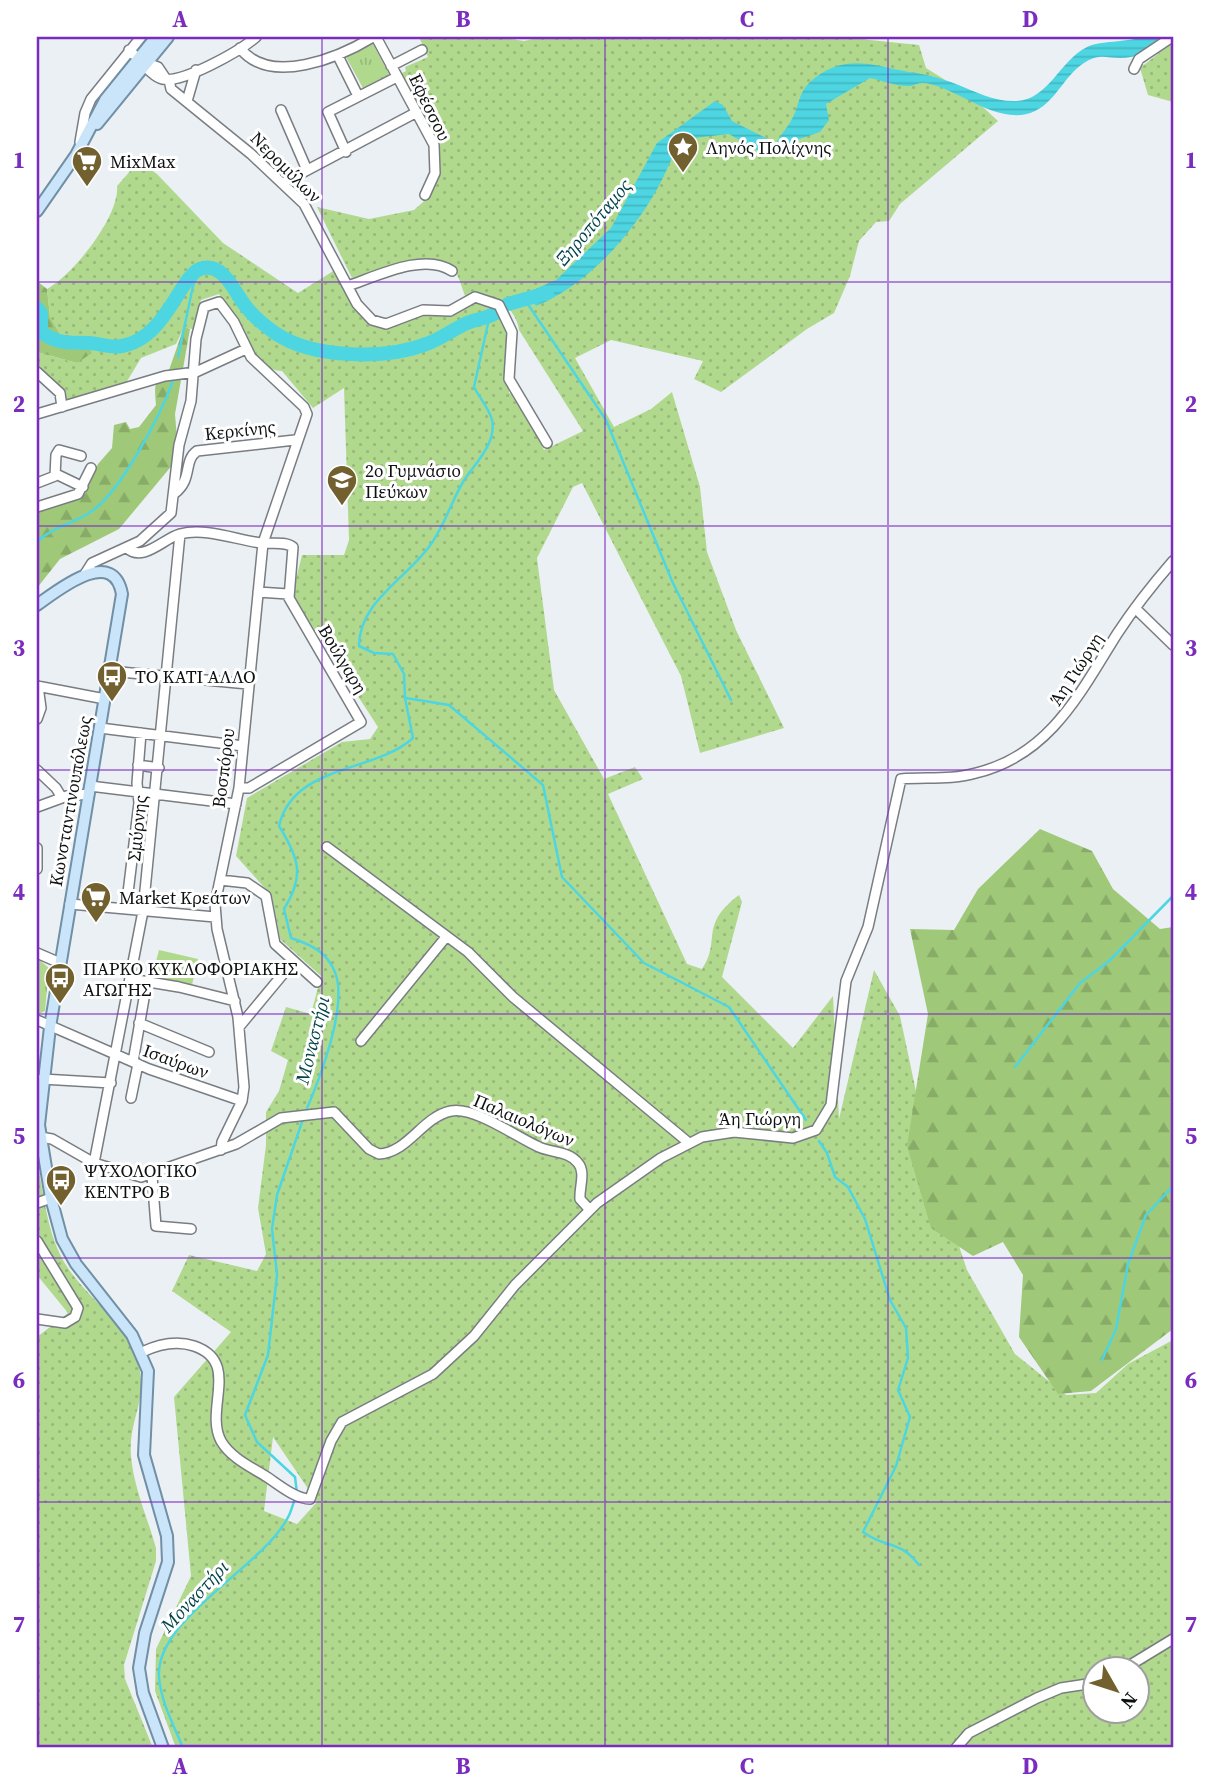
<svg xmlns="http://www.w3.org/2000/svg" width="1210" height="1785" font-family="'Source Serif 4',serif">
<defs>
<pattern id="grass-dots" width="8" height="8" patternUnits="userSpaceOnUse" patternTransform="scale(1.75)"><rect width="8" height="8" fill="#b1d98e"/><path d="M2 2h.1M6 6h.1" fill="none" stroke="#97b979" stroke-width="1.8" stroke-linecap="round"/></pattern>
<pattern id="forest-firs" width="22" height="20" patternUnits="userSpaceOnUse" patternTransform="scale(1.75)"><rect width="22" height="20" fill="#9fc978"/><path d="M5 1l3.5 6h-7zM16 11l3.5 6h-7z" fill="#88ac67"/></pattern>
<pattern id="park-tufts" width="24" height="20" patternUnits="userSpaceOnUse" patternTransform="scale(1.75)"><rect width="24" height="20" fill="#b1d98e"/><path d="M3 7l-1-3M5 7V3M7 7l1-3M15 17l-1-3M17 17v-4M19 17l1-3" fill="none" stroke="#97b979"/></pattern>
<pattern id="water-rules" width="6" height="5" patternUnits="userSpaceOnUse" patternTransform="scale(1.75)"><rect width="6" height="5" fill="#4dd6e2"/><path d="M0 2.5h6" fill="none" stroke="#42b7c1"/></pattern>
</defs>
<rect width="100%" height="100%" fill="#ebf0f5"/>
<path fill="url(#grass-dots)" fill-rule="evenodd" d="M 419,37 L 499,37 L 524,41 L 541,37 L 841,37 L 919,45 L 926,68 L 971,96 L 998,121 L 900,204 L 889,221 L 876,222 L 859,241 L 850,276 L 834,313 L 807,329 L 721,392 L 694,379 L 703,361 L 611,340 L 575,358 L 614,427 L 651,409 L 672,392 L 700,487 L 707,552 L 736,630 L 784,728 L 700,753 L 681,676 L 582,483 L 573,487 L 537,558 L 554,690 L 604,779 L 635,767 L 643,779 L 608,794 L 687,964 L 702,969 C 722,940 698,926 739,895 L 742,902 L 722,977 L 793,1048 L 833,996 L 839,1119 L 874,970 L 900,1016 L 931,1162 L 967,1270 L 1015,1354 L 1066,1395 L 1096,1393 L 1128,1364 L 1173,1340 L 1173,1748 L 176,1748 L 155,1691 L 156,1649 L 191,1576 L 174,1397 L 231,1332 L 172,1291 L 189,1255 L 257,1271 L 266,1254 L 258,1208 L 266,1145 L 266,1112 L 279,1091 L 288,1060 L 271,1051 L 286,1007 L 311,1014 L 321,976 L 280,939 L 272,896 L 236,856 L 247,798 L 342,742 L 370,739 L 378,727 L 292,595 L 302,555 L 344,555 L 349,540 L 344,388 L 313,408 L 282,371 C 256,370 252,344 243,327 C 236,315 226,306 219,294 L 201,300 L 193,329 L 184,328 L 176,344 L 141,358 L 126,383 L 66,401 L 64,393 L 37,368 L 37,352 L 77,363 L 83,337 L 60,334 L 50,317 L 47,289 C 73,275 120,216 117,186 L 139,161 L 157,174 L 223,243 L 298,293 L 335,270 L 359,313 L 375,325 L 427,313 L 449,314 L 475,301 L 499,307 L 509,329 L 509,393 L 516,395 L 544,450 L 583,431 L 519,330 C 516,306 488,288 465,296 C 462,288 459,276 454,270 C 435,246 376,271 352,278 L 317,207 L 369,219 L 414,210 L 431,195 L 440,164 L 438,144 L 400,74 L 406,71 L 405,67 L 428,57 ZM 273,1437 L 317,1502 L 297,1524 L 264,1511 ZM 1094,1670 L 1136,1670 L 1136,1712 L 1094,1712 Z
M 1173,42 L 1173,102 L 1148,95 L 1140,68 Z
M 39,1171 C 45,1204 49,1240 68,1268 C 88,1298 124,1322 136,1356 C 151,1399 128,1417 131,1455 C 133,1486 148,1519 156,1548 L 156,1561 L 124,1665 L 125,1679 L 153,1748 L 37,1748 L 37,1337 L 68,1313 L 37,1275 Z"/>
<path fill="url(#forest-firs)" d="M 37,281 L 47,289 L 50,317 L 60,334 L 83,337 L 92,353 L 77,363 L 37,352 Z
M 184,327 L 190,329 L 175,414 L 177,439 L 174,463 L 119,529 L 60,559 L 37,588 L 37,513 L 41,508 L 85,494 L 98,464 L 112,448 L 114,425 L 126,422 L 130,429 L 139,427 L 156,405 C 155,391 152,378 168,373 Z
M 1040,829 L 1092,851 L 1113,889 L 1160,929 L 1173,927 L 1173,1329 L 1091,1391 L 1058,1394 L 1019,1337 L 1023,1275 L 1003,1242 L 973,1256 L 931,1228 L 907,1146 L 928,1014 L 910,929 L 954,930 L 978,889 Z"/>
<path fill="url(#park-tufts)" d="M 373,44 L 390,76 L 364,90 L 346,57 Z
M 37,958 L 49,968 L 45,1011 L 37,1015 Z"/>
<path fill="#b1d98e" d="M 159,950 L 198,959 L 192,985 L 152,976 Z"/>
<path fill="url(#water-rules)" d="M 1144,37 L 1163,40 C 1151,51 1137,58 1120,58 C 1108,58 1100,54 1089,60 C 1065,72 1058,100 1035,111 C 998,129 952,83 922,83 C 917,83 912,87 907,86 C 895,86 881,80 870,78 L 826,104 L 829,120 L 820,132 L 794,141 L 779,154 L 767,156 L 729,134 L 685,139 C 671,154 667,173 656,191 C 629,238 587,285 536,306 L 526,293 L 556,280 L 611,228 L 657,143 L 715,101 L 723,105 L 732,121 L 776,143 C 781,134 789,126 793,117 C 799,104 799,93 809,83 C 843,52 871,65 909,72 C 926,74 940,78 956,84 C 977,92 994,102 1017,101 C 1049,99 1060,60 1087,47 C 1098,41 1128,42 1144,37 Z"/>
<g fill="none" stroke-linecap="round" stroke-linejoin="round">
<path stroke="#4dd6e2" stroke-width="2.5" d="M 525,300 L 606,420 L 672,581 L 731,700
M 178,357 L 193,286 L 200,268
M 37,542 C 52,527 72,524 89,513 C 120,494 160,416 173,381
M 406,698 L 449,705 L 543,785 L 562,877 L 644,963 L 729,1007 L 806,1120
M 1015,1067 L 1080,983 L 1109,961 L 1173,896
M 305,1113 C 319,1081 350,1002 334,970 C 326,951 309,944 291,938 L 284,909 C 305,876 299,858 279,826 C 293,764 375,773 413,738 L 405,698 L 404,674 L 393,654 L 374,653 L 359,646 C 359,601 408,578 431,544 C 445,525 451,502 463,482 C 474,464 497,444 492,420 C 490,410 479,397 474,387 L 489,319
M 819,1141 L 827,1153 L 835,1177 L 848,1187 L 865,1219 L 890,1300 L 906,1328 L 908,1358 L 898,1390 L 910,1417 L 896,1466 L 863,1532 C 886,1549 899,1539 919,1565
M 1102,1360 L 1116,1329 L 1128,1264 L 1146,1215 L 1173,1186
M 297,1493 L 295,1477 L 257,1442 L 245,1415 L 268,1355 L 277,1275 L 272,1229 L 277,1195 L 303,1119
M 183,1748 C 174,1726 161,1702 159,1677 C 155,1619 261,1568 287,1519 C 291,1513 292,1506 295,1499"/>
<path stroke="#4dd6e2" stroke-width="14" d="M 508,304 L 547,293
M 37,308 L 41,313 L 41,332 C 59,345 70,342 90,343 C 102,344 110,348 122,346 C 168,338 180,272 203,268 C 224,264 234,291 244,304 C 251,314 265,326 275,333 C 313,359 387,360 429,343 C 442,338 454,329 467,323 C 479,318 489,319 500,310"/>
<g stroke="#797d82" stroke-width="12">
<path id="minor" d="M 376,37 L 434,145 L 435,173 L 425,195
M 240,48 C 270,87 340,57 373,37
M 129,50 C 139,58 151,76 162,79 C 182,84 240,51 256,37
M 338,56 L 358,96
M 146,63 L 158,67 L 166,79
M 391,66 L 422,50
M 1134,69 L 1139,59 L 1172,37
M 169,80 L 171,89 L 251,154 L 304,204 L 357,304 L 372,320 L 386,324 L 423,310 L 450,311 L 475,297 L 499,305 L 512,332 L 509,379 L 547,443
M 187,101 L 196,70
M 281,110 L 307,170
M 80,142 L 85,113 L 91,99 L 141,37
M 346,152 L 328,112 L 397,77
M 283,183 L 417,112
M 348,286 C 377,276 424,252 452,271
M 37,372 L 60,393 L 62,407
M 37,414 L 165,376 L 196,372 L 246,349
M 56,474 L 83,487
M 37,483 L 55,476 L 56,455 L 59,450 L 81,456
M 175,493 C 193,479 183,461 197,451 L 295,440
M 37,507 L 78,494 L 91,468
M 127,548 C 143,563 164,538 180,534 C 205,527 237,540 261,543 C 272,544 285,541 293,547 L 289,598 L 361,722 L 249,788 L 239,788
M 85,574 L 92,563 L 140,541 L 171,513 L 179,445 L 191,401 L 196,339 L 204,307 L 219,302 L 234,322 L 251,357 L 304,407 L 307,414 L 263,543 L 239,788 L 215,904 L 217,929 L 238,1017 L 244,1087 L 242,1101
M 258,592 L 288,594
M 1135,608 L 1173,645
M 110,671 L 248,684
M 37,686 L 105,699
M 37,719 L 41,708 L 38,686
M 100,728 L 243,746
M 138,765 L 159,768
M 37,770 L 56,788 L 62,798
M 90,786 L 236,804
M 37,807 L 67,796 L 89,794
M 327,847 L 468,952 L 513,997 L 689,1143
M 37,848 L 37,869
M 220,880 L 247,883 L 266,896 L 275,944 L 317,982
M 70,904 L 215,917
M 126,909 L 139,803 L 137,783 L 141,733
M 37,953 L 60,963
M 131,979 L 179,987 L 235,1001
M 37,1020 L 149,1069 L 242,1101 L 222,1142 L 221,1150
M 139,1023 L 209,1052
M 239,1027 L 293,962
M 361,1041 L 446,937
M 133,1062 L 147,981
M 42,1079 L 111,1083
M 131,1098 L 138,1064
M 40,1137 L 52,1139 L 94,1163 L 141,1177 L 236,1144 L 281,1118 L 334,1112 L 369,1149 L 379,1154 C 409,1152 422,1117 451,1111 C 474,1106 518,1138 539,1147 C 552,1153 569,1151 578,1163 C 586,1172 579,1188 580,1199 L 589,1209
M 94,1163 L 143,911 L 180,534
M 152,1176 L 156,1226 L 191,1229
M 37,1203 L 51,1198
M 37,1241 L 78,1308 L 75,1317 L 65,1323 L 37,1319
M 142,1352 C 159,1344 176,1340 194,1346 C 241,1362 204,1409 221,1441 C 231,1458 251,1467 267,1477 C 279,1485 296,1499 310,1499 L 331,1441 L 342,1422 L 433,1374 L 474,1336 L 515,1285 L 597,1203 L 661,1158 L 702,1137 L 734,1132 L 793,1138 L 816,1130 L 831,1105 L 846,981 L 868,927 L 901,779 C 927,777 952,780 976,773 C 1050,755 1080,693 1117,634 C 1134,608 1153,584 1173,561
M 1122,1670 L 1173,1639
M 956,1748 L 969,1733 L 1037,1698 L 1061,1688 L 1094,1683"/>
</g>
<g stroke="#718fa5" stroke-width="14">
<path id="major" d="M 97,124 L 168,37
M 37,211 L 76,155 L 105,100 L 156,37
M 37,605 C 57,591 113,545 122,594 L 50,1027 L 39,1125 L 51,1198 L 62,1239 L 76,1264 L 132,1335 L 148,1371 L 144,1455 L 167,1536 L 168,1562 L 145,1633 L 139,1668 L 143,1693 L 163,1748"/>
</g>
<use href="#minor" stroke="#fff" stroke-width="9"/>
<use href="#major" stroke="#cae5f9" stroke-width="10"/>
</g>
<path fill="none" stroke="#7b2cbf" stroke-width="2" stroke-opacity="0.55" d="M 322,37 L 322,1748M 605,37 L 605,1748M 888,37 L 888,1748M 37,282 L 1173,282M 37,526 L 1173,526M 37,770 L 1173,770M 37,1014 L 1173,1014M 37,1258 L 1173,1258M 37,1502 L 1173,1502"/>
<defs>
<g id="sight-pin" transform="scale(1.575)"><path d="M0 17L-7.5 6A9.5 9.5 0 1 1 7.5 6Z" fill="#72602e" stroke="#fff"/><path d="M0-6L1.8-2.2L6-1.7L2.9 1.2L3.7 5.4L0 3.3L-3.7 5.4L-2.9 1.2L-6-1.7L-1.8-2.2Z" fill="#fff"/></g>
<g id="supermarket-pin" transform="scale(1.575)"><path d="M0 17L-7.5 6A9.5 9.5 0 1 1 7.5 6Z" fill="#72602e" stroke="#fff"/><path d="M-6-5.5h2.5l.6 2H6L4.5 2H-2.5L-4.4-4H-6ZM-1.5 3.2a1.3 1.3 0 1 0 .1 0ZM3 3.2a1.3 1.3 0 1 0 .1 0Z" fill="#fff"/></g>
<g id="school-pin" transform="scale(1.575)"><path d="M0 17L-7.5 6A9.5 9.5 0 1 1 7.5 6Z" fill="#72602e" stroke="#fff"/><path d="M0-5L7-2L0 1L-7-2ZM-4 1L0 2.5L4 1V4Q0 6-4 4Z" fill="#fff"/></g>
<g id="bus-pin" transform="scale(1.575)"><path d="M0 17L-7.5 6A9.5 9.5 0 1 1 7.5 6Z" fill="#72602e" stroke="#fff"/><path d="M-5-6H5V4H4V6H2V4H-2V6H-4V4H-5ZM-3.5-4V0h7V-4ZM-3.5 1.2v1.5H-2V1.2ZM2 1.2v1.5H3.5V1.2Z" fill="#fff"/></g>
</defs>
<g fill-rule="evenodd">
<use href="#sight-pin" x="683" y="147"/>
<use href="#supermarket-pin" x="87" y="161"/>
<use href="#school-pin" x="342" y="480"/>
<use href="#bus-pin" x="112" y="676"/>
<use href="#supermarket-pin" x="96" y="897"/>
<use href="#bus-pin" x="60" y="978"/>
<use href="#bus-pin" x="61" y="1180"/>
</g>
<g text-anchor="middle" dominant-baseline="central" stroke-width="6" stroke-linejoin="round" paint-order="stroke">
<g font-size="18" fill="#0e1011" stroke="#fff">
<text transform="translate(430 107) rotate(64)">Εφέσσου</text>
<text transform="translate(286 167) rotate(45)">Νερομύλων</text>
<text transform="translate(240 430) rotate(-6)">Κερκίνης</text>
<text transform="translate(343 659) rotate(59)">Βούλγαρη</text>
<text transform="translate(1076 669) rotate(-57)">Άη Γιώργη</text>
<text transform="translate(223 768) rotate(-83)">Βοσπόρου</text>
<text transform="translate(70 801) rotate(-80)">Κωνσταντινουπόλεως</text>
<text transform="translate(137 828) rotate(-84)">Σμύρνης</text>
<text transform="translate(176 1061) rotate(20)">Ισαύρων</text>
<text x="760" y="1118">Άη Γιώργη</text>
<text transform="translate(524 1120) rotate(23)">Παλαιολόγων</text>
</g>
<g font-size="18" fill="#0e1011" stroke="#fff" text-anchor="start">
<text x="706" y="147">Ληνός Πολίχνης</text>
<text x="110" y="161">MixMax</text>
<text x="365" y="470">2ο Γυμνάσιο<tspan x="365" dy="21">Πεύκων</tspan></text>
<text x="135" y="676">ΤΟ ΚΑΤΙ ΑΛΛΟ</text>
<text x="119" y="897">Market Κρεάτων</text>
<text x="83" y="968">ΠΑΡΚΟ ΚΥΚΛΟΦΟΡΙΑΚΗΣ<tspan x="83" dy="21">ΑΓΩΓΗΣ</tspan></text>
<text x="84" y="1170">ΨΥΧΟΛΟΓΙΚΟ<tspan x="84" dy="21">ΚΕΝΤΡΟ B</tspan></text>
</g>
<g font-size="19" font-style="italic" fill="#04454a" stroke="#fff">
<text transform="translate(593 222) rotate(-50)">Ξηροπόταμος</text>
<text transform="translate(312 1040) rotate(-76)">Μοναστήρι</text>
<text transform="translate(194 1596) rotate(-47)">Μοναστήρι</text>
</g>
</g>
<rect width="1210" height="1785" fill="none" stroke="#ffffff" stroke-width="77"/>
<g transform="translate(1116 1690) rotate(129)"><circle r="33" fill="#ffffff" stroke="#9f9fa0" stroke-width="2"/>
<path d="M0-5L12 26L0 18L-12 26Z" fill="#72602e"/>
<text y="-10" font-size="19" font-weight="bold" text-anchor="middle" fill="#0e1011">N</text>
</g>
<rect x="38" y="38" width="1134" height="1708" fill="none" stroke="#7b2cbf" stroke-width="2.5"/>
<g font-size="23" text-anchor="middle" font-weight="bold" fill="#7b2cbf">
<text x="180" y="27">A</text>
<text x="463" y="27">B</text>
<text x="747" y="27">C</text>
<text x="1030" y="27">D</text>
<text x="19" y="168">1</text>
<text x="1191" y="168">1</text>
<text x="19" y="412">2</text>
<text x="1191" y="412">2</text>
<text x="19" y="656">3</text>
<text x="1191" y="656">3</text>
<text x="19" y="900">4</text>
<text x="1191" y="900">4</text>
<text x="19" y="1144">5</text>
<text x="1191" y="1144">5</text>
<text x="19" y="1388">6</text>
<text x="1191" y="1388">6</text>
<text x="19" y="1632">7</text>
<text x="1191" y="1632">7</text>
<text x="180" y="1774">A</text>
<text x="463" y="1774">B</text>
<text x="747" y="1774">C</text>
<text x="1030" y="1774">D</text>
</g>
</svg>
